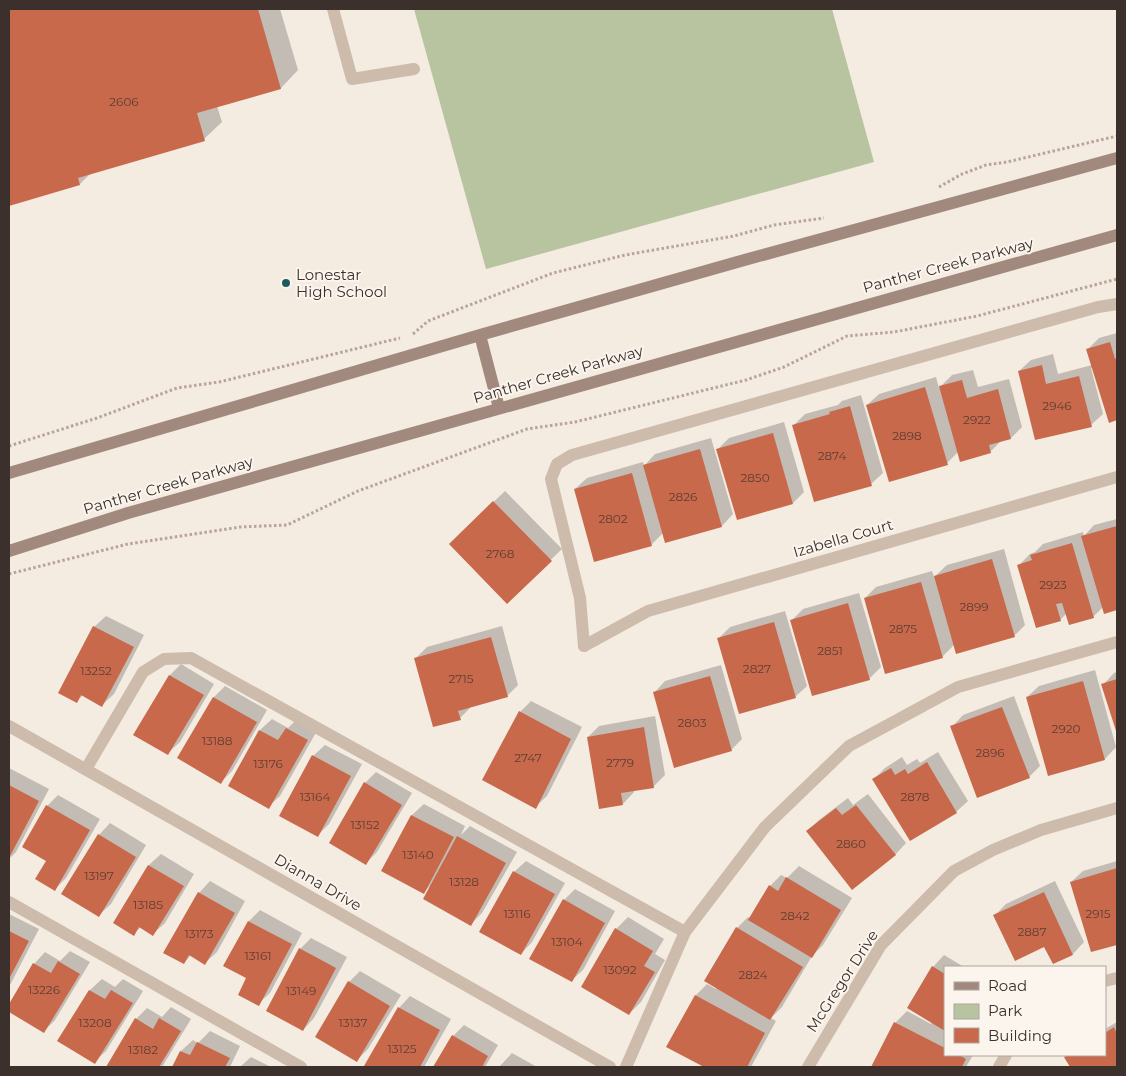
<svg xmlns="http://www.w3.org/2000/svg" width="1126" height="1076" font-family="Montserrat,sans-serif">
<rect width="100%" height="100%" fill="#f4ebe1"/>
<path fill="#b8c4a0" d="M 414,9 L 832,9 L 874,162 L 486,269 Z"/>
<path fill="#0003" d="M 9,9 L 280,9 L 298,70 L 281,88 L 217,106 L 222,122 L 204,139 L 91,173 L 80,184 L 9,205 Z
M 1117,333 L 1117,419 L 1110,421 L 1093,368 L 1091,368 L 1103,414 L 1091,425 L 1019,371 L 1031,360 L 1053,354 L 1058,374 L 1092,365 L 1087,350 L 1099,338 Z
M 973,370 L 978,387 L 1009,379 L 1022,427 L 1011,438 L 1001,441 L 990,452 L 958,452 L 947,463 L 867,405 L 879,394 L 936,377 L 939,388 L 952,375 Z
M 861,395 L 883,473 L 871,484 L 794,425 L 805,414 L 838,405 L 842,401 Z
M 784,422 L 804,492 L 793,503 L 718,449 L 729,438 Z
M 711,438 L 733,514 L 722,526 L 666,542 L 663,533 L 651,545 L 575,489 L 587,478 L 643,462 L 644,466 L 655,454 Z
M 505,491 L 562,549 L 507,602 L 450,544 Z
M 1117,519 L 1117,609 L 1105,613 L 1103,607 L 1093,617 L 1067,613 L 1060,620 L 1019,565 L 1030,554 L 1035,552 L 1043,544 L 1083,532 L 1084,536 L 1094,525 Z
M 1004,549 L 1025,625 L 1014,636 L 955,644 L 942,657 L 865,598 L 876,587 L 932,571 L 934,577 L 947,565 Z
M 859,593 L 881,667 L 869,679 L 792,620 L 803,609 Z
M 785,611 L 807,686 L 795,697 L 719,638 L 730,627 Z
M 106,616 L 144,635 L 114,694 L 102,705 L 83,695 L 77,701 L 94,627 Z
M 502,626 L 518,685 L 507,696 L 471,707 L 460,718 L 415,659 L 427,647 Z
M 181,664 L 214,684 L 180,742 L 168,753 L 135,734 L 170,675 Z
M 721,665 L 742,739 L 731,750 L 654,693 L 665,681 Z
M 1095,670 L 1116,747 L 1105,759 L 1049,774 L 1027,697 L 1039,686 Z
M 1117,672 L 1117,732 L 1103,685 L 1114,673 Z
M 225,686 L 267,710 L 232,771 L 221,782 L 179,758 L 214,697 Z
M 1014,696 L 1040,766 L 1029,777 L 952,727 L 963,715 Z
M 531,701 L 582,727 L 547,796 L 535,807 L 520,712 Z
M 655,716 L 665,775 L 653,787 L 634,790 L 634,792 L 623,804 L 588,737 L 599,726 Z
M 298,718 L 318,729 L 280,796 L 268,807 L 229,785 L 260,730 L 272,719 L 288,728 Z
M 325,745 L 362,764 L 329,824 L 318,835 L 313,756 Z
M 938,752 L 968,801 L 956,812 L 874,779 L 885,768 L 902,757 L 907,765 L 917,759 L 920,763 Z
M 9,768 L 49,789 L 16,852 L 9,859 Z
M 376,772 L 412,793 L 377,852 L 366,863 L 365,783 Z
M 868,794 L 906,843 L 895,855 L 807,831 L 819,820 L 848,798 L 853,805 Z
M 58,795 L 100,819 L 66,878 L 55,889 L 47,860 L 47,806 Z
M 424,804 L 465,826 L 461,835 L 470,826 L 517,852 L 482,913 L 471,924 L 430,886 L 424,892 L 383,871 L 412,815 Z
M 110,823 L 146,845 L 111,904 L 99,915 L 99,835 Z
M 161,854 L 194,874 L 165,923 L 153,934 L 141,927 L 133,934 L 115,923 L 149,865 Z
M 526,861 L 565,883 L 532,942 L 521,954 L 514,872 Z
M 1117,861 L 1117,943 L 1092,951 L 1071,882 L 1083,871 Z
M 799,866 L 852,898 L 823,945 L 812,956 L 782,1007 L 771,1018 L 776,1021 L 751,1067 L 707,1067 L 668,1046 L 696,995 L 707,984 L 716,989 L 737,928 L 748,917 L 751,918 L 770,886 L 781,875 L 787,878 Z
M 210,881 L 245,901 L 217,952 L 205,963 L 191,955 L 184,963 L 199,893 Z
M 1055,881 L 1084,942 L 1073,954 L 1053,963 L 1045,946 L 995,915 L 1006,904 Z
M 575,889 L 615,911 L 583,970 L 571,981 L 564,900 Z
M 260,910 L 302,933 L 270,993 L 258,1004 L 248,977 L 225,965 L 249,921 Z
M 9,914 L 39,929 L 9,987 Z
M 628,917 L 664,939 L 655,954 L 665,960 L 641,1002 L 629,1014 L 616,929 Z
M 311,938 L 347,957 L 314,1018 L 303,1030 L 300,949 Z
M 70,951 L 90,962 L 55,1020 L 44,1031 L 9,1010 L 9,1006 L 34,964 L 45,952 L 60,961 Z
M 944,955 L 964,967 L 945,967 L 945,1055 L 973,1055 L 966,1067 L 872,1067 L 895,1023 L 907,1011 L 931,1024 L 933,967 Z
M 360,971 L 401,995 L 368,1049 L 357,1060 L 349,982 Z
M 102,979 L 115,987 L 123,979 L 143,991 L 106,1051 L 94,1062 L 59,1040 L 90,990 Z
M 410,996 L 451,1019 L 424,1067 L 368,1067 L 366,1066 L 399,1008 Z
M 171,1007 L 191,1019 L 162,1067 L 107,1067 L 136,1019 L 147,1008 L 162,1017 Z
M 1117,1022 L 1117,1067 L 1071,1067 L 1065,1058 L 1068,1055 L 1105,1055 L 1105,1029 Z
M 464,1025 L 498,1045 L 485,1067 L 434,1067 L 453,1036 Z
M 210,1031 L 240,1046 L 230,1067 L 173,1067 L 181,1051 L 193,1040 L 198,1043 Z
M 512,1053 L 537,1067 L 499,1067 Z
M 251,1057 L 271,1067 L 240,1067 Z"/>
<path fill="#c8694b" d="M 9,9 L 258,9 L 281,89 L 197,113 L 205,141 L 78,178 L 80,185 L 9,206 Z
M 1110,342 L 1115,359 L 1117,358 L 1117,420 L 1109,423 L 1086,349 Z
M 1042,365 L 1046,384 L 1079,376 L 1092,427 L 1035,440 L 1018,371 Z
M 962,380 L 967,398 L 998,389 L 1011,439 L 989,445 L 991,453 L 960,462 L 939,386 Z
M 925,387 L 948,465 L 889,482 L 866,405 Z
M 850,406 L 872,486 L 814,502 L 792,425 L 830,414 L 829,412 Z
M 773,433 L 793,504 L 737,520 L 716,449 Z
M 700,449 L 722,527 L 665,543 L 643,465 Z
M 632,473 L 652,546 L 594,562 L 574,489 Z
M 493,501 L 552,561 L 507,604 L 449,544 Z
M 1117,526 L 1117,610 L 1104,614 L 1081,536 Z
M 1072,543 L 1094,618 L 1069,625 L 1062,603 L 1056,604 L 1061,621 L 1036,628 L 1017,565 L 1032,560 L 1030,555 Z
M 992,559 L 1015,637 L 956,654 L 934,576 Z
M 921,582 L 943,658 L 885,674 L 864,598 Z
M 848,603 L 870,680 L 812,696 L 790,620 Z
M 774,622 L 796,698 L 739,714 L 717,638 Z
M 93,626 L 134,647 L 102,707 L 81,695 L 77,703 L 58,693 Z
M 491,637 L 508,697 L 458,711 L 461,720 L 433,727 L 414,658 Z
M 169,675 L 204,695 L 168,755 L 133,735 Z
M 710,676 L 732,751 L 674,768 L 653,692 Z
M 1117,679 L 1117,734 L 1101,684 Z
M 1083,681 L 1105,760 L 1048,776 L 1026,697 Z
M 213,697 L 257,722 L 221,784 L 177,758 Z
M 1002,707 L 1030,778 L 977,798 L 950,726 Z
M 519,711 L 571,739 L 536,809 L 482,780 Z
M 644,727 L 654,788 L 621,793 L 623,805 L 599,809 L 587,737 Z
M 286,728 L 308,740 L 269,809 L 228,786 L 259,730 L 278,740 Z
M 312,755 L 351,776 L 318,837 L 279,816 Z
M 927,762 L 957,813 L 910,841 L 872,779 L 891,768 L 895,775 L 905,769 L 908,774 Z
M 364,782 L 402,805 L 366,865 L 329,843 Z
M 9,785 L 39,801 L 9,858 Z
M 46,805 L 90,830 L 55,891 L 35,879 L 46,861 L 22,847 Z
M 856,805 L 896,855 L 852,890 L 806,831 L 836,808 L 842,815 Z
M 411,815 L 454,837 L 424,894 L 381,871 Z
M 98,834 L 136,857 L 99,917 L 61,894 Z
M 457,836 L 506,863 L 471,926 L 423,899 Z
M 148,865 L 184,886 L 153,936 L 139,927 L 134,936 L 113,923 Z
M 1117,868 L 1117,945 L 1091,952 L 1070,882 Z
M 513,871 L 555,894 L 521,955 L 479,932 Z
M 786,877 L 841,910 L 812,958 L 748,920 L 769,885 L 778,891 Z
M 198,892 L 235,913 L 205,965 L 189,955 L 184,964 L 163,953 Z
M 1044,892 L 1073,955 L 1053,964 L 1044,947 L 1015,961 L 993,915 Z
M 563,899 L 605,923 L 572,982 L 529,959 Z
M 248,921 L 292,944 L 259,1006 L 238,995 L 246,978 L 223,966 Z
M 736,927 L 803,967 L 770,1020 L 704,981 Z
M 615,928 L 653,951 L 644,966 L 655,972 L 629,1015 L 581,987 Z
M 9,931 L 29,941 L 9,979 Z
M 299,948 L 336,968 L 303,1031 L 266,1011 Z
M 58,961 L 80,974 L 44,1033 L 9,1012 L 9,1004 L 33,963 L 51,973 Z
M 932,966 L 945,974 L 945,1031 L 907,1008 Z
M 348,981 L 390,1006 L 357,1062 L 315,1037 Z
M 89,990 L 105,999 L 111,990 L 133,1003 L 95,1064 L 57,1041 Z
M 695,995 L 765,1033 L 747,1067 L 704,1067 L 666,1047 Z
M 398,1007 L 440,1030 L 420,1067 L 366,1067 L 364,1066 Z
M 135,1018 L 153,1029 L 159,1018 L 181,1031 L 159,1067 L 106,1067 Z
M 894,1022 L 945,1048 L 945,1055 L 959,1055 L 966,1059 L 962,1067 L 871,1067 Z
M 1114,1027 L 1117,1034 L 1117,1067 L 1070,1067 L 1064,1057 L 1068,1055 L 1105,1055 L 1105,1033 Z
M 452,1035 L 488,1056 L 482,1067 L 433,1067 Z
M 197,1042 L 230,1058 L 225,1067 L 172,1067 L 180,1051 L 190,1055 Z"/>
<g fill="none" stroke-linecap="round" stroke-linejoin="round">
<path stroke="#b9a596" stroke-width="3" stroke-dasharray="2.5 2.5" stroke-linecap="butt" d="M 939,187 L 962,174 L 986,165 L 1007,162 L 1117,136
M 413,334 L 428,321 L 553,273 L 625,255 L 734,236 L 774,225 L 824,218
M 9,446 L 97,418 L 177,388 L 219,382 L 400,338
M 9,574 L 128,544 L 240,527 L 287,525 L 358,491 L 527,429 L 575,422 L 746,380 L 784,367 L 847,336 L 894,332 L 977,316 L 1117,279"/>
<path stroke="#cdbbac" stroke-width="12" d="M 333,9 L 352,79 L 414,69
M 584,646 L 580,598 L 551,479 L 557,464 L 572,455 L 1098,307 L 1117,304
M 86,769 L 143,672 L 164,659 L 191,658 L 685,932
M 9,902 L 301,1067
M 1105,981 L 1117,978
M 626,1067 L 685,932 L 765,827 L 849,746 L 958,687 L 1117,642
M 999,1067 L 1006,1055"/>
<path stroke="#cdbbac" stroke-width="12" d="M 584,646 L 648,611 L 1117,477
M 9,726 L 610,1067
M 808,1067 L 881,945 L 954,871 L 993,850 L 1041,830 L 1117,808"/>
<path stroke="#a18a7d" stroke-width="12" d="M 480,335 L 499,408
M 9,473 L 480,335 L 748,259 L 1117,158
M 9,551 L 128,513 L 1117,235"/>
</g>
<circle fill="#1f5a5e" stroke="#fbf5ee" stroke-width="2" cx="286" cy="283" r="5"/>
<g text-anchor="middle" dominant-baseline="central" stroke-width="4" stroke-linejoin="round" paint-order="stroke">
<g font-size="12" fill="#5e3e33">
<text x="124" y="101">2606</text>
<text x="1057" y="405">2946</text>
<text x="977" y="419">2922</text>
<text x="907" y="435">2898</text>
<text x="832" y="455">2874</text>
<text x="755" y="477">2850</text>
<text x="683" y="496">2826</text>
<text x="613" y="518">2802</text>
<text x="500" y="553">2768</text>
<text x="1053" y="584">2923</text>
<text x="974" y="606">2899</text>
<text x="903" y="628">2875</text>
<text x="830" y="650">2851</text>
<text x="757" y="668">2827</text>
<text x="96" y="670">13252</text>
<text x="461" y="678">2715</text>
<text x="692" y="722">2803</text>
<text x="1066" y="728">2920</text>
<text x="217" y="740">13188</text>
<text x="990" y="752">2896</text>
<text x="528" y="757">2747</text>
<text x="620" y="762">2779</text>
<text x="268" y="763">13176</text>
<text x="315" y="796">13164</text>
<text x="915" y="796">2878</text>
<text x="365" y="824">13152</text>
<text x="851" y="843">2860</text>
<text x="418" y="854">13140</text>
<text x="99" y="875">13197</text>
<text x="464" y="881">13128</text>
<text x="148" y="904">13185</text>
<text x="517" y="913">13116</text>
<text x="1098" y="913">2915</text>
<text x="795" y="915">2842</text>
<text x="1032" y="931">2887</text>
<text x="199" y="933">13173</text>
<text x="567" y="941">13104</text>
<text x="258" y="955">13161</text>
<text x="620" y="969">13092</text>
<text x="753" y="974">2824</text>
<text x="44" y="989">13226</text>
<text x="301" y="990">13149</text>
<text x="95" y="1022">13208</text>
<text x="353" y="1022">13137</text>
<text x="402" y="1048">13125</text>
<text x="143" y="1049">13182</text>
</g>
<g font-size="15" fill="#3b302b" stroke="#fbf5ee">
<text transform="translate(948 265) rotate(-15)">Panther Creek Parkway</text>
<text transform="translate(558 374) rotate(-16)">Panther Creek Parkway</text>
<text transform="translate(168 485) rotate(-16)">Panther Creek Parkway</text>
<text transform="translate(843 538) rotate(-16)">Izabella Court</text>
<text transform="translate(318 882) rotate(30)">Dianna Drive</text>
<text transform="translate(842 981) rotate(-57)">McGregor Drive</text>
</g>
<g font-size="15" fill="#3b302b" stroke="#fbf5ee" text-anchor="start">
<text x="296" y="274">Lonestar<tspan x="296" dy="17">High School</tspan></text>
</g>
</g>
<rect width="1126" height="1076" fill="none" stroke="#3b302b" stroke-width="20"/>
<rect x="944" y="966" width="162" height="90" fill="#fbf5ee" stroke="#aea6a0"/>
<rect x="954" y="982" width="25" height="8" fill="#a18a7d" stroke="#aea6a0"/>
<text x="988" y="991" font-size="15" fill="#3b302b">Road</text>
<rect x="954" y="1004" width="25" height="15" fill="#b8c4a0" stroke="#aea6a0"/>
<text x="988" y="1016" font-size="15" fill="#3b302b">Park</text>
<rect x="954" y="1028" width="25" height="15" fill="#c8694b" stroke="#aea6a0"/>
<text x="988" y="1041" font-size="15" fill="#3b302b">Building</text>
</svg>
